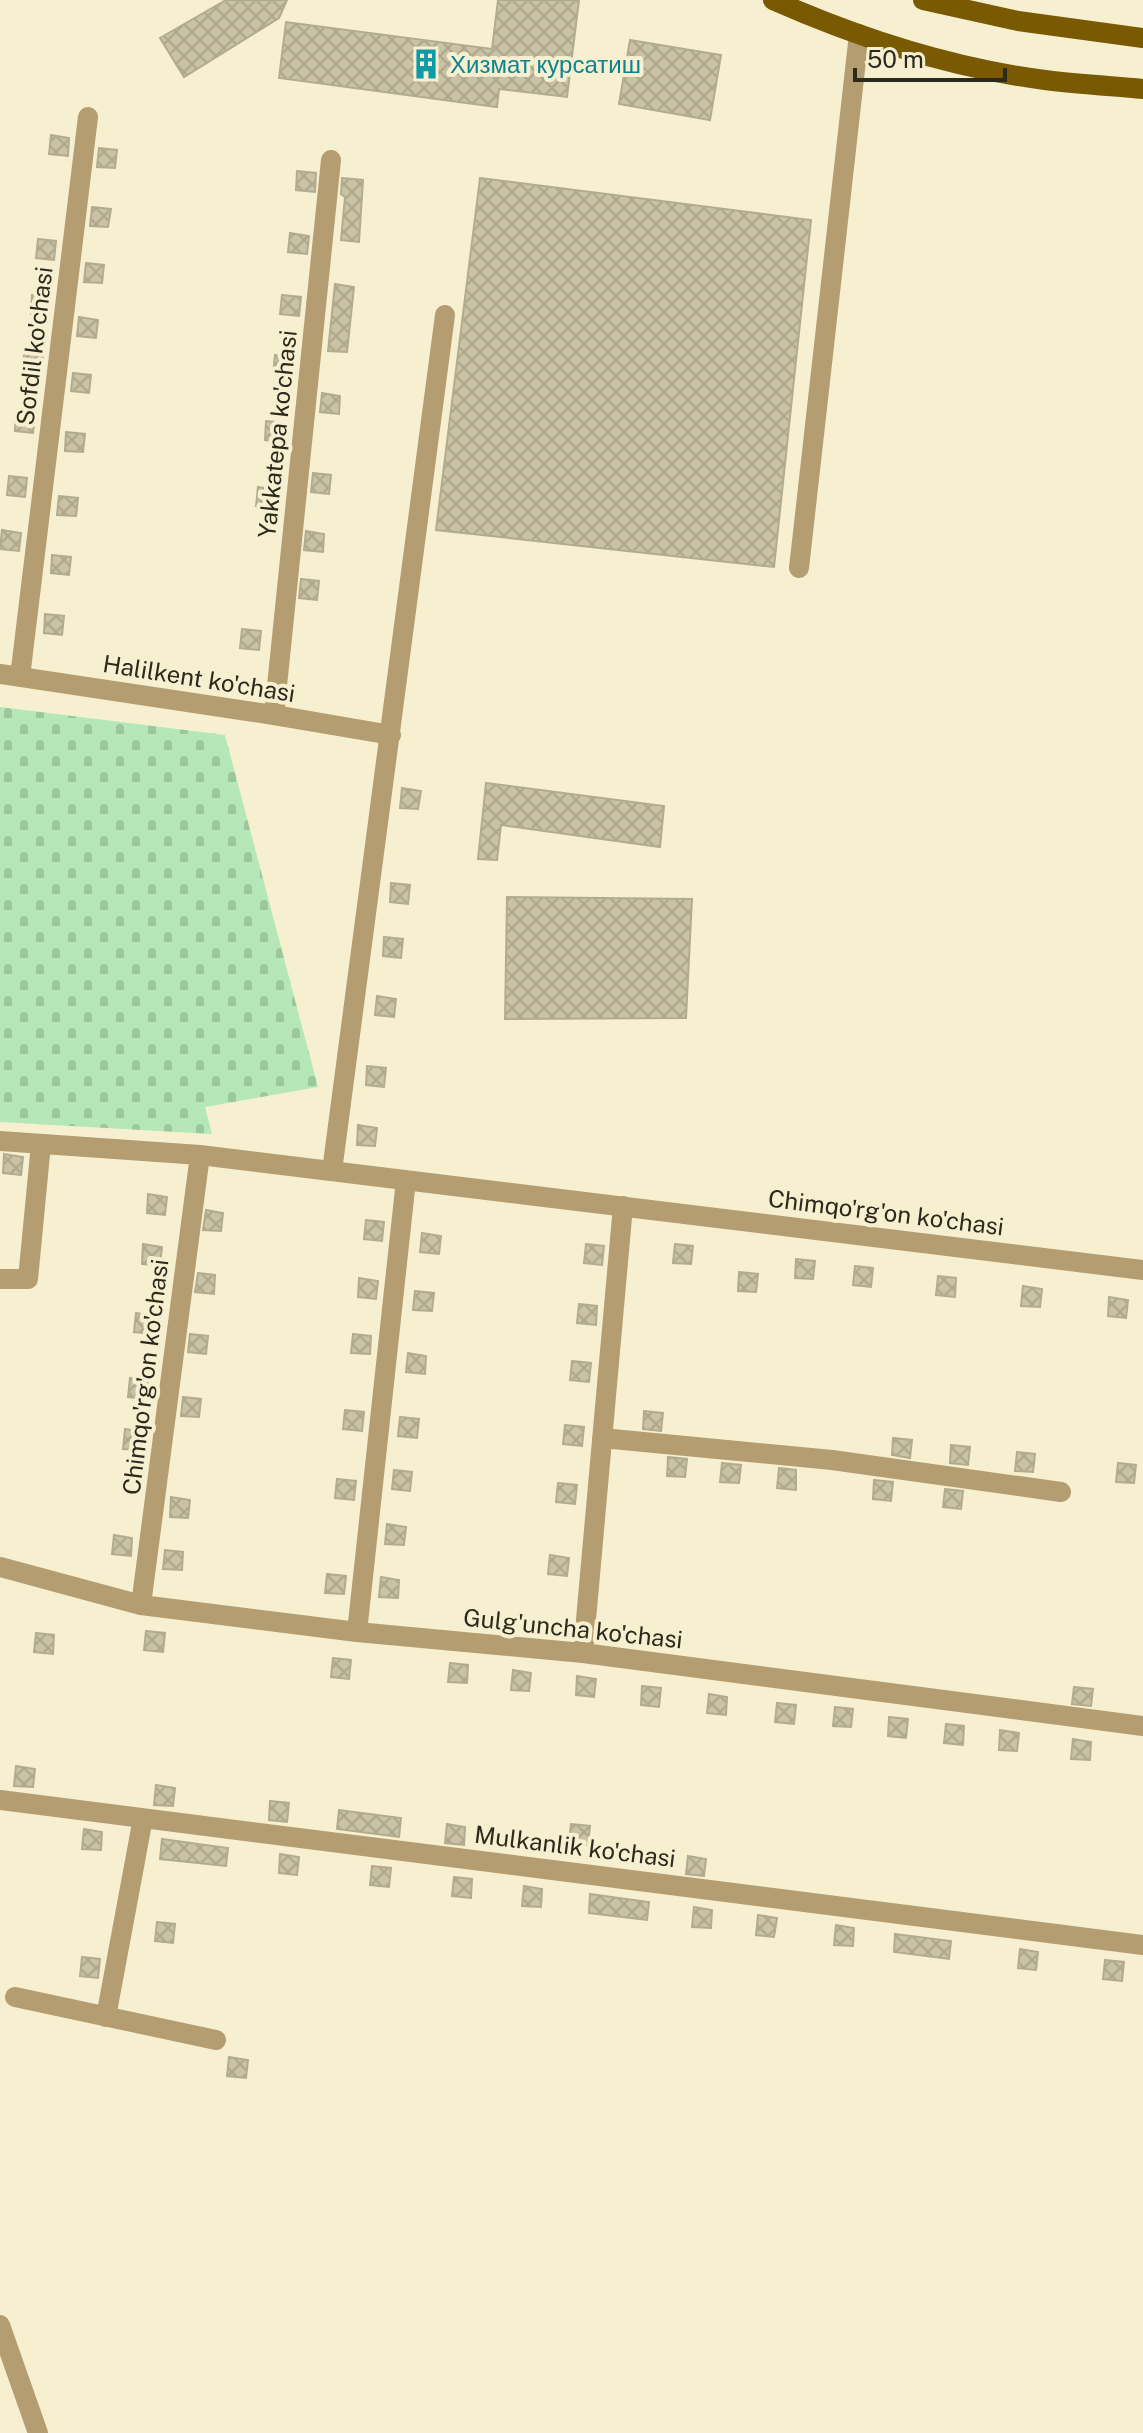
<svg xmlns="http://www.w3.org/2000/svg" width="1143" height="2433" font-family="'Public Sans',sans-serif">
<defs>
<pattern id="cemetery-stones" width="16" height="16" patternUnits="userSpaceOnUse" patternTransform="scale(2)"><rect width="16" height="16" fill="#b5e7b8"/><path d="M2 7V4a2 2 0 0 1 4 0v3zM10 15v-3a2 2 0 0 1 4 0v3z" fill="#9cc69e"/></pattern>
<pattern id="building-cross-hatch" width="8" height="8" patternUnits="userSpaceOnUse" patternTransform="scale(2)"><rect width="8" height="8" fill="#c9c2a4"/><path d="M0 0l8 8M0 8l8-8" fill="none" stroke="#ada78d"/></pattern>
</defs>
<rect width="100%" height="100%" fill="#f6efd0"/>
<path fill="url(#cemetery-stones)" d="M 0,707 L 225,735 L 318,1087 L 205,1107 L 212,1134 L 0,1122 Z"/>
<path fill="url(#building-cross-hatch)" stroke="#b2ac8e" stroke-width="2" d="M 226,0 L 287,0 L 279,18 L 184,77 L 160,38 Z
M 498,0 L 579,0 L 567,97 L 499,89 L 497,107 L 279,78 L 286,22 L 492,49 Z
M 630,40 L 721,55 L 710,120 L 619,104 Z
M 51,135 L 69,138 L 68,156 L 49,154 Z
M 99,148 L 117,150 L 115,168 L 97,167 Z
M 297,171 L 316,173 L 315,192 L 296,190 Z
M 342,178 L 363,180 L 359,242 L 341,240 L 345,197 L 341,194 Z
M 480,178 L 811,220 L 774,567 L 436,530 Z
M 92,207 L 111,209 L 108,227 L 90,226 Z
M 290,233 L 309,236 L 307,254 L 288,252 Z
M 38,239 L 56,241 L 54,260 L 36,258 Z
M 86,263 L 104,265 L 102,283 L 84,282 Z
M 335,284 L 354,287 L 347,352 L 328,351 Z
M 32,295 L 51,297 L 49,316 L 31,314 Z
M 282,295 L 301,297 L 299,316 L 280,314 Z
M 79,317 L 98,320 L 96,338 L 77,336 Z
M 24,352 L 43,355 L 41,373 L 23,372 Z
M 275,355 L 293,358 L 291,376 L 273,374 Z
M 73,373 L 91,375 L 89,393 L 71,391 Z
M 322,393 L 340,396 L 339,414 L 320,412 Z
M 16,412 L 35,414 L 33,433 L 15,431 Z
M 266,421 L 285,423 L 283,442 L 265,440 Z
M 66,432 L 85,434 L 83,452 L 65,451 Z
M 313,473 L 331,475 L 329,494 L 311,492 Z
M 9,476 L 27,478 L 25,497 L 7,495 Z
M 258,487 L 277,490 L 275,508 L 256,506 Z
M 59,496 L 78,498 L 76,516 L 57,515 Z
M 2,530 L 21,533 L 19,551 L 0,549 Z
M 306,531 L 324,534 L 323,552 L 304,550 Z
M 52,555 L 71,557 L 69,575 L 51,573 Z
M 301,579 L 319,581 L 317,600 L 299,598 Z
M 45,614 L 64,616 L 62,635 L 44,633 Z
M 242,629 L 261,631 L 259,650 L 240,648 Z
M 486,783 L 664,806 L 660,847 L 501,825 L 497,860 L 478,859 Z
M 402,788 L 421,791 L 418,809 L 400,808 Z
M 391,883 L 410,885 L 408,904 L 390,902 Z
M 507,897 L 692,899 L 686,1018 L 505,1019 Z
M 384,937 L 403,939 L 401,958 L 383,956 Z
M 377,996 L 396,999 L 394,1017 L 375,1015 Z
M 367,1066 L 386,1068 L 384,1087 L 366,1085 Z
M 358,1125 L 377,1128 L 375,1146 L 357,1145 Z
M 4,1154 L 23,1157 L 21,1175 L 3,1173 Z
M 148,1194 L 167,1197 L 165,1215 L 147,1213 Z
M 206,1210 L 223,1213 L 221,1231 L 203,1230 Z
M 366,1220 L 384,1222 L 382,1241 L 364,1239 Z
M 422,1233 L 441,1236 L 439,1254 L 420,1252 Z
M 143,1244 L 162,1247 L 160,1265 L 142,1264 Z
M 586,1244 L 604,1246 L 602,1265 L 584,1263 Z
M 675,1244 L 693,1246 L 691,1264 L 673,1263 Z
M 796,1259 L 815,1261 L 813,1279 L 795,1278 Z
M 855,1266 L 873,1268 L 871,1287 L 853,1285 Z
M 739,1272 L 758,1274 L 756,1292 L 738,1291 Z
M 198,1273 L 215,1275 L 214,1294 L 195,1292 Z
M 938,1276 L 956,1278 L 955,1297 L 936,1295 Z
M 359,1278 L 378,1281 L 376,1299 L 358,1297 Z
M 1023,1286 L 1042,1289 L 1040,1307 L 1021,1306 Z
M 415,1291 L 434,1293 L 432,1311 L 413,1310 Z
M 1109,1297 L 1128,1300 L 1126,1318 L 1108,1316 Z
M 579,1304 L 597,1306 L 596,1325 L 577,1323 Z
M 136,1313 L 155,1316 L 153,1334 L 134,1332 Z
M 190,1334 L 208,1336 L 206,1354 L 188,1352 Z
M 353,1334 L 371,1336 L 370,1354 L 351,1353 Z
M 408,1353 L 426,1356 L 425,1374 L 406,1372 Z
M 572,1361 L 591,1363 L 589,1382 L 570,1380 Z
M 130,1378 L 148,1380 L 146,1399 L 128,1397 Z
M 183,1397 L 201,1399 L 199,1417 L 181,1416 Z
M 345,1410 L 364,1412 L 362,1431 L 343,1429 Z
M 644,1411 L 663,1413 L 661,1431 L 643,1429 Z
M 400,1417 L 419,1419 L 417,1438 L 398,1436 Z
M 565,1425 L 584,1427 L 582,1446 L 563,1444 Z
M 125,1429 L 144,1432 L 141,1450 L 123,1449 Z
M 893,1438 L 912,1440 L 910,1458 L 892,1455 Z
M 951,1445 L 970,1447 L 968,1465 L 950,1463 Z
M 1017,1452 L 1035,1454 L 1033,1472 L 1015,1471 Z
M 668,1457 L 687,1459 L 685,1477 L 667,1476 Z
M 722,1463 L 741,1465 L 739,1483 L 720,1482 Z
M 1118,1463 L 1136,1465 L 1134,1483 L 1116,1482 Z
M 779,1468 L 796,1470 L 796,1490 L 777,1488 Z
M 394,1470 L 412,1472 L 410,1491 L 392,1489 Z
M 337,1479 L 356,1481 L 354,1500 L 335,1498 Z
M 874,1480 L 893,1482 L 891,1501 L 873,1499 Z
M 558,1483 L 577,1485 L 575,1504 L 556,1502 Z
M 945,1489 L 963,1491 L 961,1509 L 943,1507 Z
M 171,1497 L 190,1500 L 188,1518 L 170,1517 Z
M 387,1524 L 406,1527 L 404,1545 L 385,1544 Z
M 114,1535 L 132,1538 L 131,1556 L 112,1554 Z
M 165,1550 L 183,1552 L 182,1570 L 163,1569 Z
M 550,1555 L 569,1558 L 567,1576 L 548,1574 Z
M 327,1574 L 346,1576 L 344,1594 L 325,1593 Z
M 381,1577 L 399,1580 L 398,1598 L 379,1597 Z
M 146,1631 L 165,1633 L 163,1652 L 144,1650 Z
M 36,1633 L 54,1635 L 53,1654 L 34,1652 Z
M 333,1658 L 351,1660 L 349,1679 L 331,1677 Z
M 450,1663 L 468,1665 L 467,1683 L 448,1682 Z
M 513,1670 L 531,1673 L 529,1691 L 511,1690 Z
M 577,1676 L 596,1679 L 594,1697 L 576,1695 Z
M 642,1686 L 661,1688 L 659,1707 L 641,1705 Z
M 1074,1687 L 1093,1689 L 1091,1706 L 1072,1704 Z
M 709,1694 L 727,1697 L 726,1715 L 707,1713 Z
M 777,1703 L 796,1705 L 794,1724 L 775,1722 Z
M 835,1707 L 853,1709 L 851,1727 L 833,1726 Z
M 889,1717 L 908,1719 L 906,1738 L 888,1736 Z
M 946,1724 L 964,1726 L 963,1745 L 944,1743 Z
M 1000,1730 L 1019,1733 L 1017,1751 L 999,1750 Z
M 1073,1739 L 1091,1742 L 1090,1760 L 1071,1759 Z
M 16,1766 L 35,1769 L 33,1787 L 14,1786 Z
M 156,1785 L 175,1788 L 173,1806 L 154,1805 Z
M 270,1801 L 289,1803 L 287,1822 L 269,1820 Z
M 339,1810 L 401,1818 L 399,1837 L 337,1829 Z
M 447,1824 L 465,1827 L 464,1845 L 445,1843 Z
M 571,1824 L 590,1826 L 588,1845 L 569,1843 Z
M 84,1829 L 102,1832 L 101,1850 L 82,1849 Z
M 162,1839 L 228,1848 L 226,1866 L 160,1859 Z
M 280,1854 L 299,1857 L 297,1875 L 279,1873 Z
M 688,1856 L 706,1859 L 704,1876 L 686,1874 Z
M 372,1866 L 391,1868 L 389,1887 L 370,1885 Z
M 454,1877 L 472,1879 L 471,1898 L 452,1896 Z
M 524,1886 L 542,1889 L 541,1907 L 522,1906 Z
M 590,1894 L 649,1902 L 647,1920 L 589,1913 Z
M 694,1907 L 712,1910 L 711,1928 L 692,1927 Z
M 758,1915 L 777,1918 L 774,1937 L 756,1935 Z
M 157,1922 L 175,1924 L 173,1943 L 155,1941 Z
M 836,1925 L 854,1928 L 853,1946 L 834,1945 Z
M 895,1934 L 951,1941 L 949,1959 L 894,1952 Z
M 1020,1949 L 1038,1952 L 1036,1970 L 1018,1968 Z
M 82,1957 L 100,1959 L 98,1978 L 80,1976 Z
M 1105,1960 L 1124,1962 L 1122,1981 L 1103,1979 Z
M 229,2057 L 248,2060 L 246,2078 L 227,2076 Z"/>
<g fill="none" stroke-linecap="round" stroke-linejoin="round">
<path stroke="#b39d71" stroke-width="20" d="M 799,568 L 859,34
M 0,674 L 274,715 L 391,735
M 20,677 L 88,117
M 274,715 L 331,160
M 0,1141 L 200,1155 L 1143,1270
M 332,1171 L 445,315
M 0,1279 L 28,1279 L 41,1144
M 602,1438 L 832,1460 L 1061,1492
M 0,1567 L 141,1605 L 357,1632 L 583,1653 L 1143,1726
M 141,1605 L 200,1155
M 357,1632 L 406,1180
M 583,1653 L 623,1206
M 0,1800 L 1143,1945
M 15,1997 L 216,2040
M 106,2017 L 143,1818
M 0,2325 L 38,2433"/>
<path stroke="#795a03" stroke-width="20" d="M 773,0 C 859,38 952,68 1045,80 C 1077,84 1110,86 1143,89
M 923,0 L 1018,21 L 1143,38"/>
</g>
<defs>
<g id="building-bare" transform="scale(2.4)"><path d="M-4-6H4V6H1V3H-1V6H-4ZM-2.5-4.3h1.7v1.8h-1.7ZM.8-4.3h1.7v1.8H.8ZM-2.5-1h1.7V.8h-1.7ZM.8-1h1.7V.8H.8Z" fill="#0f9aa8" stroke="#f6efd0" stroke-width="2.5" paint-order="stroke"/></g>
</defs>
<g fill-rule="evenodd">
<use href="#building-bare" x="426" y="64"/>
</g>
<g text-anchor="middle" dominant-baseline="central" stroke-width="8" stroke-linejoin="round" paint-order="stroke">
<g font-size="24" fill="#0d838f" stroke="#f6efd0" text-anchor="start">
<text x="450" y="64">Хизмат курсатиш</text>
</g>
<g font-size="24" fill="#2c291d" stroke="#f6efd0">
<text transform="translate(34 346) rotate(-83)">Sofdil ko'chasi</text>
<text transform="translate(277 434) rotate(-84)">Yakkatepa ko'chasi</text>
<text transform="translate(199 678) rotate(9)">Halilkent ko'chasi</text>
<text transform="translate(886 1212) rotate(7)">Chimqo'rg'on ko'chasi</text>
<text transform="translate(145 1377) rotate(-83)">Chimqo'rg'on ko'chasi</text>
<text transform="translate(573 1628) rotate(6)">Gulg'uncha ko'chasi</text>
<text transform="translate(575 1846) rotate(7)">Mulkanlik ko'chasi</text>
</g>
</g>
<path d="M855 68v12h150v-12" fill="none" stroke="#2c291d" stroke-width="4"/>
<text x="867" y="68" font-size="24" fill="#2c291d" stroke="#f6efd0" stroke-width="6" paint-order="stroke">50 m</text>
</svg>
